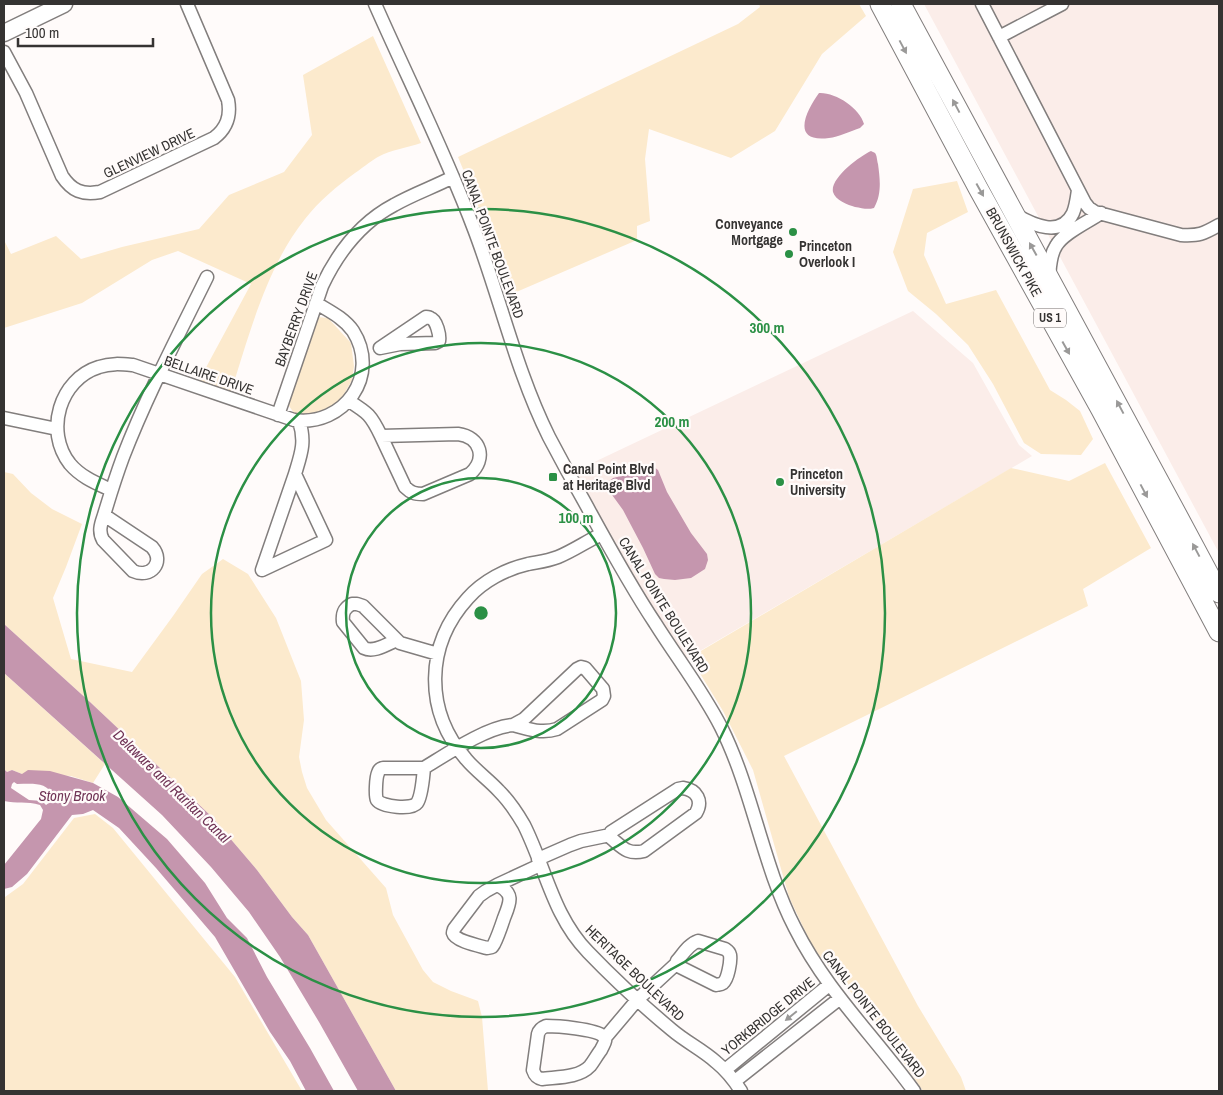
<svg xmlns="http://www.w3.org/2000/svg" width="1223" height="1095" font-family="'Archivo Narrow',sans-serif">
<rect width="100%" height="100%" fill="#fffbfa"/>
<path fill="#fbede9" d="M 924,4 L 1219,4 L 1219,553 L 1102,335 Z
M 913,311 L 973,363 L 1019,445 L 1032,456 L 681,662 L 569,474 Z"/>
<path fill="#fceacd" d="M 759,4 L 859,4 L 866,16 L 822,54 L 775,131 L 731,158 L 649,129 L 645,159 L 650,221 L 637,226 L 637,240 L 514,293 L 458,157 L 738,24 L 760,7 Z
M 373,36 L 421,143 C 409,147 396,149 384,154 C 374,158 364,167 355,173 C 337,186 319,201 305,219 C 266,267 248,339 229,398 L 196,386 L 251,284 L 178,251 L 152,260 L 82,303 L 4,328 L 4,240 L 11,254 L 56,236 L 81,259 L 122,247 L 199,229 L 229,195 L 284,172 L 312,135 L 303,75 Z
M 957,181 L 968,212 L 927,233 L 924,255 L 946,304 L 996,290 L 1050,390 L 1066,400 L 1080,411 L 1093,439 L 1081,455 L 1041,454 L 1024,443 L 993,384 L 968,345 L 936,314 L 908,291 L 893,252 L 913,189 Z
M 318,317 L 328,318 L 351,343 L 354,366 L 352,380 L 343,396 L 330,411 L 307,416 L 294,413 L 289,406 L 288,401 Z
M 1105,463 L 1151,548 L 1083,589 L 1088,606 L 784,756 L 918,1006 L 961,1077 L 966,1091 L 923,1091 L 873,1018 L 813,948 L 789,897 L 753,770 L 723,711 L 696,667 L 694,655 L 1011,468 L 1069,481 Z
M 4,472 L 13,474 L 31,493 L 52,509 L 82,524 L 66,567 L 53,598 L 71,659 L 132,672 L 173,616 L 202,574 L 223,559 L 248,574 L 276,618 L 301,681 L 304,720 L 299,757 L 302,772 L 307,788 L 326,820 L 386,888 L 393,915 L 423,970 L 433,982 L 451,991 L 478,1001 L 482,1017 L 488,1091 L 396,1091 L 308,935 L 292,917 L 257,870 L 211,816 L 90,702 L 4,624 Z
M 4,673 L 105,764 L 93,783 L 71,776 L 22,774 L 12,770 L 7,772 L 4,769 Z
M 95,814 L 113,828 L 235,977 L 302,1091 L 4,1091 L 4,897 L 5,897 L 23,884 L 74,818 Z"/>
<path fill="#c596ae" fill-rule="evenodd" d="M 819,93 C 835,92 860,108 864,124 L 860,128 C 851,131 838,137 829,138 C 790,143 806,111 819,93 Z
M 871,151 C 872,152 874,152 875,153 C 877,155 877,161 878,164 C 880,179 882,194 874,208 C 867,210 862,208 855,207 C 848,205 835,200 833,192 C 830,178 860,156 871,151 Z
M 649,465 L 654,467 L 658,470 L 667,492 L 691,533 L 707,554 L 708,560 L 705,569 L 691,578 L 675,580 L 664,579 L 659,578 L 655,574 L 643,548 L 623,510 L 607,488 L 608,482 L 613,478 L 629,474 Z
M 4,624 L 90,702 L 211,816 L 257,870 L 292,917 L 308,935 L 396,1091 L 358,1091 L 319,1022 L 280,957 L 249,912 L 211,867 L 162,815 L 4,673 Z
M 4,769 L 7,772 L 12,770 L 22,774 L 28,770 L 50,771 L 93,783 L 118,797 L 167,839 L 205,883 L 227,918 L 247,938 L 267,977 L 310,1048 L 334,1091 L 306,1091 L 290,1061 L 270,1032 L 215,937 L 156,868 L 119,828 L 93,810 L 83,814 L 72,815 L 27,874 L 12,887 L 4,889 L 4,865 L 41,819 L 43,810 L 40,805 C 27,801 16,804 4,801 ZM 14,782 L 17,784 C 31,784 47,781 53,796 L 50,802 L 46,805 L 42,801 L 29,800 L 11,788 L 12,784 Z"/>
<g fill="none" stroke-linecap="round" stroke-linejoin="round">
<g stroke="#827e7d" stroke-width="15">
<path id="minor" d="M 375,4 C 408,79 445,152 474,229 C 500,297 516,371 549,437 C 560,458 572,480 584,501 C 607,543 629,584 655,623 C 677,658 702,690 721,727 C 753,791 762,864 795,928 C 826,990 874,1036 914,1091
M 982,4 L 1085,203 L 1089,208 L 1095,212 L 1181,235 C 1199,236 1203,234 1219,225
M 999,37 L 1062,4
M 4,52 L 26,93 L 62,176 C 72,191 82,195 100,192 L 214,138 C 227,128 231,116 228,100 L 187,4
M 1016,215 C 1033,225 1061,238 1073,213 C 1076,206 1077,197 1078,190
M 1049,277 C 1050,267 1050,255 1056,246 C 1063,233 1088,222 1101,213
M 426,317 C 427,317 429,317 430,318 C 437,320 440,336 439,341 L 435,343 L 400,344 L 380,348 Z
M 349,401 C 368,413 371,415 381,436
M 278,415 L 322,286 C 338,252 360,223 394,205 C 413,194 434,187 453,177
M 4,418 L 57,429
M 458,434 C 481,437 487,459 470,474 L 423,494 C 415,494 411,493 405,487 L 381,436 Z
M 295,474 L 326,540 L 262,570 Z
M 295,474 C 301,454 306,442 299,421
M 111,490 C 96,483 81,477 70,464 C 44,431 60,379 99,367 C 111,363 121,364 133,365 L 294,420 C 344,427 381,375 353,331 C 344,318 329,311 316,303
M 104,515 C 110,495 116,476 123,457 C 147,395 178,336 207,277
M 104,515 L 152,547 C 165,562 151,579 133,571 L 103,540 C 98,531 101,524 104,515 Z
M 602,534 C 587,541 573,551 558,557 C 548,561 538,562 528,564 C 506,569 483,581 468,598 C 425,645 424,711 466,759 C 476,771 489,780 499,791 C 509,801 517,813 524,825 C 546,869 553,916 588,952 C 614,979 643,1006 672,1030 C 686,1042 703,1050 716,1062 C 726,1070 734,1080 741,1091
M 352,604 L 357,604 L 363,606 L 397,640 C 387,644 374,653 364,648 L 343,622 C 342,613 344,608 352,604 Z
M 397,640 L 400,643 L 438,654
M 581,667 L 585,668 L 603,689 L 604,696 L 602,700 L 557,729 C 542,734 527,729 513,725 L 524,719 L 577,669 Z
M 383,768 L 424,768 C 423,777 422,796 417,803 C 412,810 382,807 377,800 C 375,796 376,777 378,773 C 379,769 380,769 383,768 Z
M 424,768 C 447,754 486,727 513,725
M 683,788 C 697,790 703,801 696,813 L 644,851 C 628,855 623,848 611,838 L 610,835 L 611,832 L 678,789 Z
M 538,859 L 570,845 L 581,841 L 610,835
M 497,885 C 515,893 510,903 504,918 C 501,927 498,936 494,944 L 492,947 L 487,948 C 480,946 455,941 453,933 C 453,931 454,930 454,929 L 479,896 L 486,891 Z
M 497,885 L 540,865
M 698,941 L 725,949 C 728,951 729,951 730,955 C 731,961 728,979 723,983 C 720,985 719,984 716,985 L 678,966 L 676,964 L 677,961 C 683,954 689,944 698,941 Z
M 546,1026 C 557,1026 595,1029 603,1036 C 608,1040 603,1045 601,1050 C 597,1055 594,1061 590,1066 C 579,1078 557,1077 542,1079 C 537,1078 535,1076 533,1070 L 538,1034 C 539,1030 541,1028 546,1026 Z
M 605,1038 L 637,1000 L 676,964
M 725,1070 L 829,985
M 735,1081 L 839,999"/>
</g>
<g stroke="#827e7d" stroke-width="19">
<path id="major" d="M 4,33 L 64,4"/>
</g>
<g stroke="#827e7d" stroke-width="21">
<path id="highway" d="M 880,4 L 978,188 L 1101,410 L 1219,632
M 901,4 C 1007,200 1114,396 1219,593"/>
</g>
<use href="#minor" stroke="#fff" stroke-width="12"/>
<use href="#major" stroke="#fff" stroke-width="16"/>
<use href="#highway" stroke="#fff" stroke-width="19"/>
</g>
<defs><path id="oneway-solid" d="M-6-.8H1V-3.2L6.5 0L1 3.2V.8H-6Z" transform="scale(1.25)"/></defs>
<g fill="#9a9998">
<use href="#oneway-solid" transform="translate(903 47) rotate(62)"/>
<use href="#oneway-solid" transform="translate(956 106) rotate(-118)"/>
<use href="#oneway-solid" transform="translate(980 190) rotate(61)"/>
<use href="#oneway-solid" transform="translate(1033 249) rotate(-119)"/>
<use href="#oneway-solid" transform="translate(1066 348) rotate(61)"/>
<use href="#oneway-solid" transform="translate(1120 407) rotate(-118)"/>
<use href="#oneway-solid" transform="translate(1144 491) rotate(62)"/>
<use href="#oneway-solid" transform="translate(1196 550) rotate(-118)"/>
<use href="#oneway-solid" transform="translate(791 1016) rotate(141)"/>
</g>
<g fill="none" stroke="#2b9045" stroke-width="2.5">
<circle cx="481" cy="613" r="135"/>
<circle cx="481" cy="613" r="270"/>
<circle cx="481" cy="613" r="404"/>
</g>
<g fill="#2b9045" stroke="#fffbfa" stroke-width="2">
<circle cx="793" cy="232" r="5"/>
<circle cx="789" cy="254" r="5"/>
<rect x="548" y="472" width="10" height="10" rx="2.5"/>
<circle cx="780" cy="482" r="5"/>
</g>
<g text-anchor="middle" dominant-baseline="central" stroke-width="4.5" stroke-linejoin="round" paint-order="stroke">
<rect fill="#fffbfa" stroke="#726f6e" stroke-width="1" x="1034" y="308.5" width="32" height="19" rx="4"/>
<g font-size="12" font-weight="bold" fill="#353332">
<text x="1050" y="318">US 1</text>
</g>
<g font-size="14" fill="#353332" stroke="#fffbfa">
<text transform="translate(149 153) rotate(-25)">GLENVIEW DRIVE</text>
<text transform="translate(493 244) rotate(70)">CANAL POINTE BOULEVARD</text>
<text transform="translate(1014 252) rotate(61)">BRUNSWICK PIKE</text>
<text transform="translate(296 319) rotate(-70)">BAYBERRY DRIVE</text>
<text transform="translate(209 375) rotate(19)">BELLAIRE DRIVE</text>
<text transform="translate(664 605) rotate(58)">CANAL POINTE BOULEVARD</text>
<text transform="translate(635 973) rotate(44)">HERITAGE BOULEVARD</text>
<text transform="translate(874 1014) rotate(52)">CANAL POINTE BOULEVARD</text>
<text transform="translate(768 1016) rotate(-39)">YORKBRIDGE DRIVE</text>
</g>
<g font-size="14" font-weight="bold" fill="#353332" stroke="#fffbfa" text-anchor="start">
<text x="783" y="224" text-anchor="end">Conveyance<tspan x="783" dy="16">Mortgage</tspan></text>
<text x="799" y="246">Princeton<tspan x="799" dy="16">Overlook I</tspan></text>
<text x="563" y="469">Canal Point Blvd<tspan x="563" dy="16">at Heritage Blvd</tspan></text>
<text x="790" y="474">Princeton<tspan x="790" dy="16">University</tspan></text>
</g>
<g font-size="15" font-style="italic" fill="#703456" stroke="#fffbfa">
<text transform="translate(172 786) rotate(44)">Delaware and Raritan Canal</text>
<text x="72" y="795">Stony Brook</text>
</g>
</g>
<circle cx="481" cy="613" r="8" fill="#2b9045" stroke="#fffbfa" stroke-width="2.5"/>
<g font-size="15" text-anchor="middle" font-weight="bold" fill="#2b9045" stroke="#fffbfa" stroke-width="4.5" stroke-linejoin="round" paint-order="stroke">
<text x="767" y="333">300 m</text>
<text x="672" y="427">200 m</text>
<text x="576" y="523">100 m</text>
</g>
<rect width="1223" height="1095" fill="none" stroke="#353332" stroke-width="10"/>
<path d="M18 38v8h135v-8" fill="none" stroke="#353332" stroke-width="2.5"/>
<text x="25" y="38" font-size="15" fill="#353332" stroke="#fffbfa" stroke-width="4" paint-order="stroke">100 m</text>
</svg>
